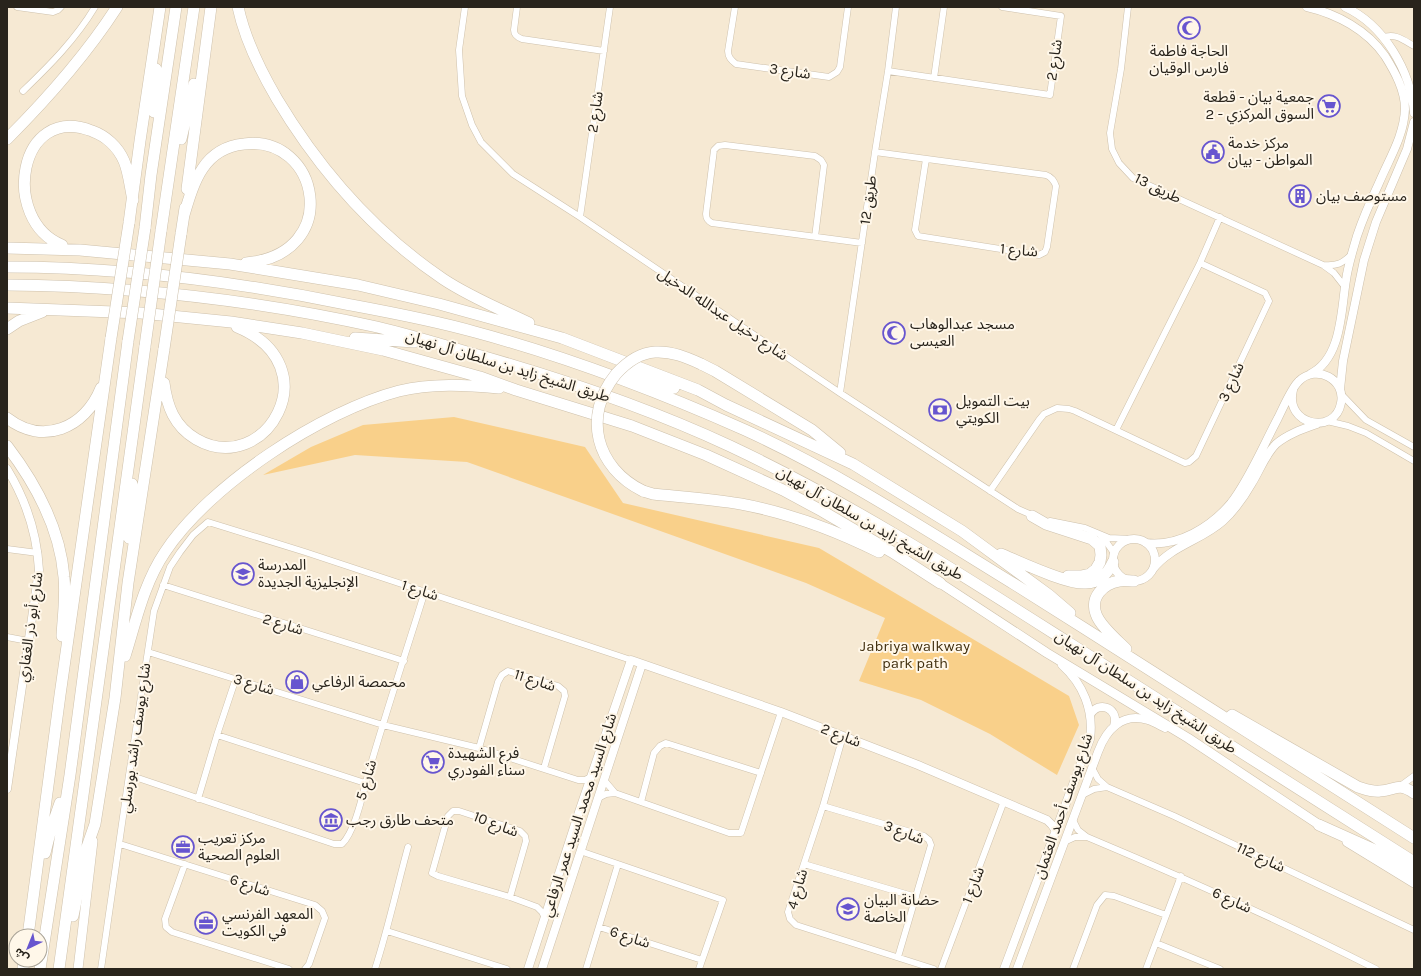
<svg xmlns="http://www.w3.org/2000/svg" width="1421" height="976" font-family="Karla,'Noto Sans Arabic',sans-serif">
<rect width="100%" height="100%" fill="#f6e9d3"/>
<path fill="#f9d08a" d="M 454,417 L 585,447 L 623,503 L 819,548 L 1069,696 L 1079,725 L 1057,775 L 990,734 L 921,700 L 859,681 L 885,618 L 806,583 L 467,462 L 355,455 L 263,475 L 311,447 L 363,425 Z"/>
<g fill="none" stroke-linecap="round" stroke-linejoin="round">
<g stroke="#cec1ac" stroke-width="7">
<path id="minor" d="M 17,7 L 53,12 L 58,10 L 61,7
M 465,7 L 459,50 L 462,96 L 472,125 L 481,142 L 513,174 L 580,217 L 840,393 L 1018,509 L 1034,516
M 517,7 L 514,30 C 514,35 517,37 522,39 L 604,51
M 735,7 L 728,51 C 728,57 731,60 736,64 L 829,77 L 837,72 L 840,67 L 848,7
M 1128,7 L 1121,69 L 1110,133 L 1112,149 L 1119,163 L 1133,178 L 1323,265 L 1334,273 L 1345,287
M 1383,38 C 1394,32 1405,41 1414,46
M 888,71 L 1050,95 L 1061,16 L 1002,7
M 934,78 L 944,7
M 23,91 C 50,65 75,40 95,7
M 875,152 L 1046,175 C 1052,177 1054,181 1056,186 L 1047,247 L 1045,252 L 1039,255 L 918,236 L 915,230 L 926,159
M 580,217 L 610,7
M 815,237 L 824,165 L 821,160 L 815,156 L 725,145 L 718,146 L 714,150 L 706,214 C 706,219 708,221 712,223 L 862,243
M 1323,265 C 1337,266 1342,264 1352,254
M 840,393 L 875,152 L 888,71 L 896,7
M 1342,395 L 1366,420 L 1414,447
M 1327,421 L 1348,426 L 1366,433 L 1414,461
M 1116,430 L 1200,263 L 1220,217
M 990,491 L 1039,420 L 1044,414 L 1057,408 L 1069,409 L 1075,411 L 1185,463 L 1189,462 L 1196,456 L 1269,301 L 1265,293 L 1200,263
M 1050,521 L 1085,528 L 1109,538 L 1132,539
M 1101,536 L 1107,543 L 1114,553
M 7,549 L 38,553
M 163,585 L 404,661
M 7,637 L 28,641
M 148,652 L 383,725 L 479,748 L 578,780 L 585,780 L 591,777
M 217,735 L 365,783
M 843,736 L 823,806 L 788,912 L 790,919 L 796,925 L 934,969
M 479,748 L 498,682 L 502,675 L 508,671 L 558,686 L 564,691 L 565,696 L 544,768
M 1092,768 L 1098,779 L 1107,787 L 1174,816 L 1414,930
M 129,775 L 334,844 L 342,844 C 357,829 364,786 371,764 C 388,706 407,649 425,591
M 604,780 L 615,793
M 1399,787 L 1414,776
M 1082,795 L 1094,789 L 1107,787
M 598,798 L 606,794 L 615,793 L 729,833 L 741,833 L 781,712
M 198,799 L 217,735 L 236,678
M 641,802 L 654,753 L 660,746 L 666,743 L 761,773
M 823,806 L 924,836 L 929,840 L 931,845 L 898,957
M 1073,820 L 1078,830 L 1087,837 C 1185,878 1281,921 1376,969
M 1064,842 L 1075,837 L 1087,837
M 120,844 L 315,905 L 322,911 L 325,918 L 309,964 L 305,969
M 580,851 L 723,900 L 699,969
M 185,864 L 165,919 L 166,927 L 172,932 L 289,969
M 804,864 L 916,897
M 510,897 L 526,841 L 525,836 L 520,831 L 459,811 L 453,811 L 448,816 L 432,873 L 438,876 L 510,897 L 537,907 L 542,912 L 545,918
M 599,927 L 702,960
M 387,931 L 507,969
M 1156,943 L 1220,969
M 101,969 L 129,775 L 154,611 L 170,567 L 180,552 L 193,535 L 208,522 L 305,552 L 631,660
M 375,969 C 388,929 397,887 408,847
M 586,969 L 618,864
M 941,969 L 1004,801
M 1073,969 L 1097,905 L 1105,895 L 1114,896 L 1166,915
M 1146,969 L 1181,876"/>
</g>
<g stroke="#cec1ac" stroke-width="9">
<path id="tertiary" d="M 1307,7 C 1337,14 1367,30 1385,56 C 1395,72 1405,90 1405,109 C 1404,136 1389,159 1379,183 C 1371,200 1363,218 1357,236 C 1353,250 1348,265 1346,280 C 1341,310 1342,359 1310,374
M 1345,7 C 1384,25 1411,71 1414,113
M 1340,389 L 1343,361 L 1364,260 L 1376,222 L 1407,149 L 1414,122
M 7,469 C 26,500 37,534 39,570 L 7,789
M1113 560a21 21 0 1 1 42 0a21 21 0 1 1-42 0Z
M 1146,543 C 1178,547 1211,527 1231,503 C 1249,480 1264,444 1278,418 C 1283,408 1292,387 1299,381 C 1316,364 1346,379 1341,403 C 1335,436 1284,425 1293,390
M 1153,569 C 1171,546 1202,540 1223,521 C 1235,510 1244,497 1252,483 C 1260,470 1265,455 1276,444 C 1288,434 1303,429 1317,424
M 1090,715 C 1099,699 1120,709 1114,726
M 528,969 L 579,812 L 631,660 L 781,712 L 918,765 L 1047,820 L 1052,825 L 1056,831
M 542,969 L 642,664
M 1004,969 L 1090,739 C 1094,710 1083,684 1062,665
M 1017,969 L 1098,752 C 1106,730 1122,712 1148,720 C 1154,722 1159,725 1165,728"/>
</g>
<g stroke="#cec1ac" stroke-width="10">
<path id="secondary" d="M 940,583 L 1047,653 L 1188,738 L 1324,828
M 1347,842 L 1414,883
M 78,969 L 93,841"/>
</g>
<g stroke="#cec1ac" stroke-width="12">
<path id="motorway" d="M 238,7 C 245,40 260,70 277,99 C 319,169 375,233 443,279 C 470,297 500,309 529,323
M 154,112 L 156,69
M 7,139 C 48,98 86,55 117,7
M 181,139 L 194,84
M 187,189 L 211,7
M 184,215 C 194,181 204,148 244,144 C 319,134 344,254 246,263
M 129,223 L 140,141 L 160,7
M 145,228 L 151,175 L 176,7
M 161,231 L 194,7
M 181,234 L 185,208
M 62,245 C 0,220 18,102 92,131 C 106,136 118,147 124,161 C 129,173 130,187 133,200
M 7,248 L 80,250 L 230,264 L 358,285 L 439,304 L 562,338 L 698,390 L 726,405 L 853,464 L 962,531 L 1049,595 L 1070,613
M 7,267 C 123,267 233,281 346,304 C 389,312 433,320 475,332 C 568,357 657,391 745,430 C 839,473 926,530 1014,584 C 1148,668 1281,754 1414,838
M 7,285 C 132,286 255,300 377,327 C 407,334 437,343 467,352 C 557,377 646,407 730,446 C 849,502 956,571 1066,641 C 1182,715 1298,789 1414,862
M 7,308 L 141,313 L 231,322 L 302,333 L 383,350 L 480,377 L 516,390 L 632,426 L 706,455 L 783,490 L 822,511 L 892,552 L 940,583
M 7,329 L 19,321 L 42,312
M 355,338 L 414,342
M 701,364 L 715,371 L 812,430 L 840,453
M 620,373 L 638,376 L 674,388
M 164,383 C 167,406 174,426 196,439 C 265,479 332,366 237,327
M 7,418 C 43,446 85,428 101,388
M 7,446 C 36,484 60,528 64,577 C 66,596 63,617 62,636
M 643,491 L 653,494 C 682,497 712,499 741,504 C 789,513 835,530 879,552
M 1032,516 L 1046,524 L 1092,539 L 1100,546 L 1101,555 L 1100,562 L 1096,569 L 1090,574 L 1081,576 L 1068,576
M 129,538 L 133,498 L 132,484
M 1001,554 C 1020,562 1068,585 1086,583 C 1099,583 1108,573 1113,562
M 1126,649 C 1117,640 1100,626 1096,614 C 1090,597 1103,584 1119,581 C 1124,580 1129,581 1134,581
M 125,656 C 136,621 144,583 165,552 C 209,485 322,411 399,391 C 432,383 466,385 499,388
M 1232,715 L 1358,787 C 1365,789 1372,792 1380,791 C 1396,790 1398,782 1414,793
M 1319,825 L 1377,851 L 1414,873
M 45,853 L 51,829 L 60,803
M 73,916 L 87,847 L 95,824 L 115,698 L 128,583 L 164,349
M 28,936 L 60,695 L 111,338
M 23,969 L 24,960
M 40,969 L 70,775 L 128,341
M 59,969 L 145,346"/>
</g>
<use href="#minor" stroke="#fff" stroke-width="6"/>
<use href="#tertiary" stroke="#fff" stroke-width="8"/>
<use href="#secondary" stroke="#fff" stroke-width="9"/>
<use href="#motorway" stroke="#fff" stroke-width="11"/>
<g stroke="#cec1ac" stroke-width="12" stroke-linecap="butt">
<path id="motorway-bridge" d="M 111,338 L 129,223
M 128,341 L 145,228
M 145,346 L 161,231
M 164,349 L 181,234
M 643,491 C 596,468 582,416 616,374 C 626,363 639,353 655,352 C 671,351 686,357 701,364"/>
</g>
<use href="#motorway-bridge" stroke="#fff" stroke-width="11"/>
</g>
<defs>
<g id="mosque-ring" transform="scale(1.15)"><circle r="9.5" fill="#fff7e9" stroke="#6755cf" stroke-width="1.5"/><path d="M3.5-4.9A6 6 0 1 0 3.5 4.9A5 5 0 1 1 3.5-4.9Z" fill="#6755cf"/></g>
<g id="supermarket-ring" transform="scale(1.15)"><circle r="9.5" fill="#fff7e9" stroke="#6755cf" stroke-width="1.5"/><path d="M-6-5.5h2.5l.6 2H6L4.5 2H-2.5L-4.4-4H-6ZM-1.5 3.2a1.3 1.3 0 1 0 .1 0ZM3 3.2a1.3 1.3 0 1 0 .1 0Z" fill="#6755cf"/></g>
<g id="civic-ring" transform="scale(1.15)"><circle r="9.5" fill="#fff7e9" stroke="#6755cf" stroke-width="1.5"/><path d="M-.6-6.5H3V-4.5H.6V-3L4-1V1h2V6H-6V1h2V-1L-.6-3ZM-1.2 2.5V6h2.4V2.5Z" fill="#6755cf"/></g>
<g id="building-ring" transform="scale(1.15)"><circle r="9.5" fill="#fff7e9" stroke="#6755cf" stroke-width="1.5"/><path d="M-4-6H4V6H1V3H-1V6H-4ZM-2.5-4.3h1.7v1.8h-1.7ZM.8-4.3h1.7v1.8H.8ZM-2.5-1h1.7V.8h-1.7ZM.8-1h1.7V.8H.8Z" fill="#6755cf"/></g>
<g id="bank-ring" transform="scale(1.15)"><circle r="9.5" fill="#fff7e9" stroke="#6755cf" stroke-width="1.5"/><path d="M-6-4H6V4H-6ZM0-2.3a2.3 2.3 0 1 0 0 4.6a2.3 2.3 0 1 0 0-4.6Z" fill="#6755cf"/></g>
<g id="school-ring" transform="scale(1.15)"><circle r="9.5" fill="#fff7e9" stroke="#6755cf" stroke-width="1.5"/><path d="M0-5L7-2L0 1L-7-2ZM-4 1L0 2.5L4 1V4Q0 6-4 4Z" fill="#6755cf"/></g>
<g id="shop-ring" transform="scale(1.15)"><circle r="9.5" fill="#fff7e9" stroke="#6755cf" stroke-width="1.5"/><path d="M-5-2.5h2.3a2.7 3.5 0 0 1 5.4 0H5L5.5 6h-11ZM-1.5-2.5h3a1.5 2.3 0 0 0-3 0Z" fill="#6755cf"/></g>
<g id="museum-ring" transform="scale(1.15)"><circle r="9.5" fill="#fff7e9" stroke="#6755cf" stroke-width="1.5"/><path d="M0-6L6-3V-2H-6V-3ZM-5-1h2V3h-2ZM-1-1h2V3h-2ZM3-1h2V3H3ZM-6 4H6V6H-6Z" fill="#6755cf"/></g>
<g id="office-ring" transform="scale(1.15)"><circle r="9.5" fill="#fff7e9" stroke="#6755cf" stroke-width="1.5"/><path d="M-6-3h4V-5.5h4V-3h4V5H-6ZM-1-4.5V-3h2v-1.5ZM-6 0V1H6V0Z" fill="#6755cf"/></g>
</defs>
<g fill-rule="evenodd">
<use href="#mosque-ring" x="1189" y="28"/>
<use href="#supermarket-ring" x="1329" y="106"/>
<use href="#civic-ring" x="1213" y="152"/>
<use href="#building-ring" x="1300" y="196"/>
<use href="#mosque-ring" x="894" y="333"/>
<use href="#bank-ring" x="940" y="410"/>
<use href="#school-ring" x="243" y="574"/>
<use href="#shop-ring" x="297" y="682"/>
<use href="#supermarket-ring" x="433" y="762"/>
<use href="#museum-ring" x="331" y="820"/>
<use href="#office-ring" x="183" y="847"/>
<use href="#school-ring" x="848" y="909"/>
<use href="#office-ring" x="206" y="923"/>
</g>
<g text-anchor="middle" dominant-baseline="central" stroke-width="4" stroke-linejoin="round" paint-order="stroke">
<g font-size="15" fill="#29241c" stroke="#fff7e9" text-anchor="start">
<text x="1189" y="51" text-anchor="middle">الحاجة فاطمة<tspan x="1189" dy="17">فارس الوقيان</tspan></text>
<text x="1314" y="97" text-anchor="end">جمعية بيان - قطعة<tspan x="1314" dy="17">2 - السوق المركزي</tspan></text>
<text x="1228" y="143">مركز خدمة<tspan x="1228" dy="17">المواطن - بيان</tspan></text>
<text x="1316" y="196">مستوصف بيان</text>
<text x="910" y="324">مسجد عبدالوهاب<tspan x="910" dy="17">العيسى</tspan></text>
<text x="956" y="401">بيت التمويل<tspan x="956" dy="17">الكويتي</tspan></text>
<text x="258" y="565">المدرسة<tspan x="258" dy="17">الإنجليزية الجديدة</tspan></text>
<text x="312" y="682">محمصة الرفاعي</text>
<text x="448" y="753">فرع الشهيدة<tspan x="448" dy="17">سناء الفودري</tspan></text>
<text x="346" y="820">متحف طارق رجب</text>
<text x="198" y="838">مركز تعريب<tspan x="198" dy="17">العلوم الصحية</tspan></text>
<text x="864" y="900">حضانة البيان<tspan x="864" dy="17">الخاصة</tspan></text>
<text x="222" y="914">المعهد الفرنسي<tspan x="222" dy="17">في الكويت</tspan></text>
</g>
<g font-size="15" fill="#29241c" stroke="#fff7e9">
<text transform="translate(1054 60) rotate(-82)">شارع 2</text>
<text transform="translate(790 71) rotate(8)">شارع 3</text>
<text transform="translate(595 112) rotate(-82)">شارع 2</text>
<text transform="translate(1158 188) rotate(26)">طريق 13</text>
<text transform="translate(868 200) rotate(-82)">طريق 12</text>
<text transform="translate(1019 250) rotate(5)">شارع 1</text>
<text transform="translate(723 314) rotate(34)">شارع دخيل عبدالله الدخيل</text>
<text transform="translate(508 366) rotate(17)">طريق الشيخ زايد بن سلطان آل نهيان</text>
<text transform="translate(1231 382) rotate(-65)">شارع 3</text>
<text transform="translate(870 523) rotate(30)">طريق الشيخ زايد بن سلطان آل نهيان</text>
<text transform="translate(420 590) rotate(18)">شارع 1</text>
<text transform="translate(283 624) rotate(17)">شارع 2</text>
<text transform="translate(30 627) rotate(-82)">شارع أبو ذر الغفاري</text>
<text transform="translate(535 680) rotate(18)">شارع 11</text>
<text transform="translate(254 684) rotate(17)">شارع 3</text>
<text transform="translate(1146 692) rotate(33)">طريق الشيخ زايد بن سلطان آل نهيان</text>
<text transform="translate(841 735) rotate(21)">شارع 2</text>
<text transform="translate(135 738) rotate(-82)">شارع يوسف راشد بورسلي</text>
<text transform="translate(366 780) rotate(-74)">شارع 5</text>
<text transform="translate(1063 806) rotate(-71)">شارع يوسف أحمد العثمان</text>
<text transform="translate(579 815) rotate(-72)">شارع السيد محمد السيد عمر الرفاعي</text>
<text transform="translate(496 824) rotate(21)">شارع 10</text>
<text transform="translate(904 832) rotate(21)">شارع 3</text>
<text transform="translate(1261 857) rotate(25)">شارع 112</text>
<text transform="translate(250 885) rotate(18)">شارع 6</text>
<text transform="translate(973 885) rotate(-69)">شارع 1</text>
<text transform="translate(797 889) rotate(-74)">شارع 4</text>
<text transform="translate(1232 900) rotate(25)">شارع 6</text>
<text transform="translate(630 937) rotate(18)">شارع 6</text>
</g>
<g font-size="15" fill="#412f0f" stroke="#fff7e9">
<text x="915" y="646">Jabriya walkway<tspan x="915" dy="17">park path</tspan></text>
</g>
</g>
<rect width="1421" height="976" fill="none" stroke="#29241c" stroke-width="16"/>
<g transform="translate(28 948) rotate(223)"><circle r="19" fill="#fff7e9" stroke="#a9a397"/>
<path d="M0-3L7 15L0 10L-7 15Z" fill="#6755cf"/>
<text y="-6" font-size="11" font-weight="bold" text-anchor="middle" fill="#29241c">ش</text>
</g>
</svg>
